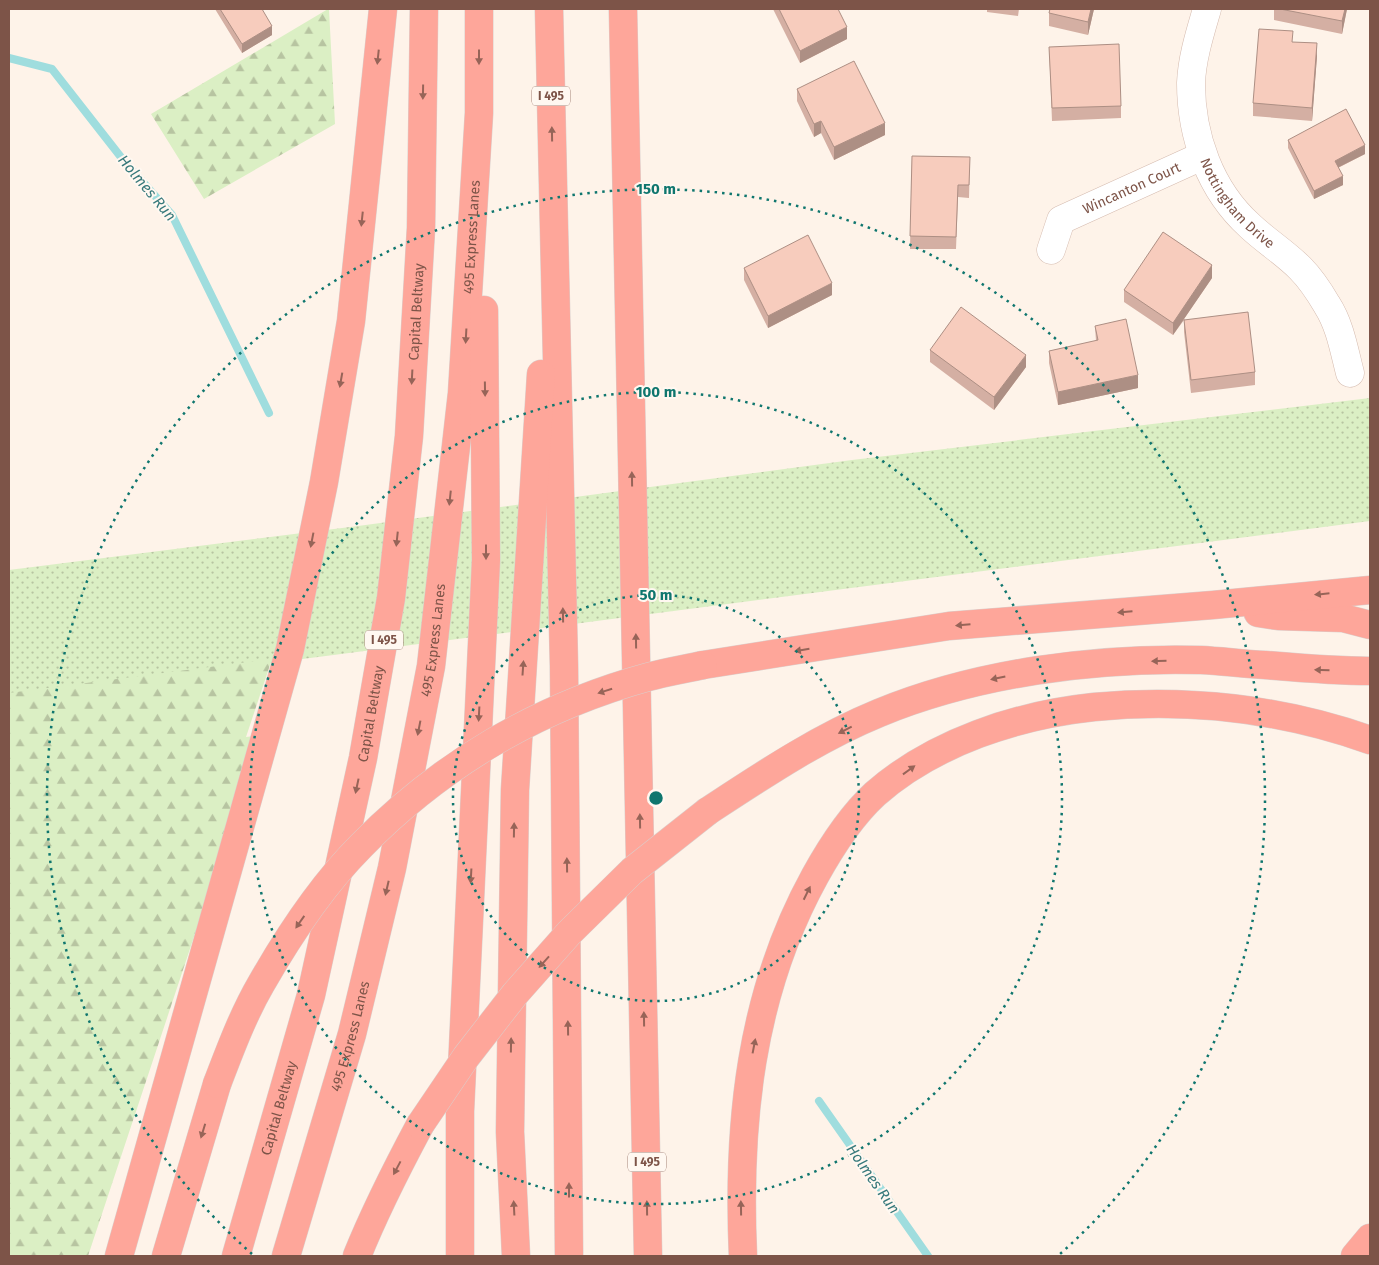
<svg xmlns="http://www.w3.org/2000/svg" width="1379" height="1265" font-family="'Fira Sans',sans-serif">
<defs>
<pattern id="grass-dots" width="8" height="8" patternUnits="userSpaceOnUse" patternTransform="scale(1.25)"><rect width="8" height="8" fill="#dbefc4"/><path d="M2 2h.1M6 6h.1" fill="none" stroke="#b7c4a1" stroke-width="1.8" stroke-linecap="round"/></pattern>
<pattern id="forest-firs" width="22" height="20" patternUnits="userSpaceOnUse" patternTransform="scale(1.25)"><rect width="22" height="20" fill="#dbefc4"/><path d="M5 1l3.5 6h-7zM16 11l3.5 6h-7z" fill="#b7c4a1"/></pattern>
</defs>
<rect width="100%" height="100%" fill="#fef3e9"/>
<path fill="url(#grass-dots)" d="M 1370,398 L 1370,521 L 9,697 L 9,570 L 358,526 L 852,460 Z"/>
<path fill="url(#forest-firs)" d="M 328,9 L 329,9 L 335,124 L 204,199 L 151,114 Z
M 272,659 L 246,737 L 261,735 L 88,1256 L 9,1256 L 9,693 Z"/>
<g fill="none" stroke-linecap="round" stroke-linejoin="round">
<path stroke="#9fddde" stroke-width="8" d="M 9,58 L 52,69 L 124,161 L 172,215 L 269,413
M 819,1101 L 928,1256"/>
<g stroke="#d5bbaf" stroke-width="29">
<g id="minor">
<path id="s1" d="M 1207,9 C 1200,33 1192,58 1191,83 C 1191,136 1210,190 1250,226 C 1266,241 1285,253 1300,268 C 1310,278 1320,293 1327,305 C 1340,325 1344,350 1350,373"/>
<path id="s2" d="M 1051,250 L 1061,220 L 1202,156"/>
</g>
</g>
<g stroke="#dbcfcc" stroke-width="29">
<g id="highway">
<path d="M 549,9 L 564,666 L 569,1256"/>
<path d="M 623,9 L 648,1256"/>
<path d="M 1258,613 L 1278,616 L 1343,618 L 1370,625"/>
<path d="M 703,665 L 949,626 L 1213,605 L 1370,590"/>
<path d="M 708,811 C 763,775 818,738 879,713 C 976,673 1096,657 1201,660 C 1222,661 1243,664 1265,665 C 1300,668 1335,671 1370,671"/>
<path d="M 119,1256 L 290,649 L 324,482 L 351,321 L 383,9"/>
<path d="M 166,1256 L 217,1084"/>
<path id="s3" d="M 236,1256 L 311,995 L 363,758 L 391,598 L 409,436 L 421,228 L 424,9"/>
<path id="s4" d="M 286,1256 L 352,1034 L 392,868 L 431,666 L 462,393 L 479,113 L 479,9"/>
<path d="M 357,1256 C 375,1211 397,1168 420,1125"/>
<path d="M 460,1256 L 460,1111 L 486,560 L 484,310"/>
<path d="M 516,1256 L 510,1132 L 515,790 L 541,374"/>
<path d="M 743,1256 C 737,1124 750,994 815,876 C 831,847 850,817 875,794 C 934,742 1018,715 1094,707 C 1187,698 1282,709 1370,740"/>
<path d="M 1355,1256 L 1370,1238"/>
</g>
</g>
<use href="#minor" stroke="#fff" stroke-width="28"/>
<use href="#highway" stroke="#fea69a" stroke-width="28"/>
<g stroke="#dbcfcc" stroke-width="29" stroke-linecap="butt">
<path id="highway-bridge" d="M 217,1084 C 230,1050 243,1015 261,984 C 289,935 321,886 361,846 C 440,765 538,707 648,677 C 666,672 685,669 703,665
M 420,1125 L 466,1057 L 515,994 L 569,933 L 632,871 L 708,811"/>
</g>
<use href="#highway-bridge" stroke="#fea69a" stroke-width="28"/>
</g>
<path fill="#d4afa3" d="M 215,9 L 262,9 L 272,35 L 242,53 Z
M 773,9 L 838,9 L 847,39 L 800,63 Z
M 987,9 L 1019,9 L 1018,16 L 987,12 Z
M 1094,9 L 1088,35 L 1049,26 L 1049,13 Z
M 1274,9 L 1347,9 L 1342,34 L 1274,20 Z
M 1293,42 L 1317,56 L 1312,121 L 1253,116 L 1253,103 Z
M 1049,47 L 1121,106 L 1121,118 L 1052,121 Z
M 797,89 L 885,135 L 834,160 L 821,133 L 814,137 L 797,101 Z
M 1288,140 L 1365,154 L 1338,168 L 1343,185 L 1314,199 L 1288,148 Z
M 912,156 L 970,157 L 969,198 L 958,197 L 956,249 L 910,249 Z
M 744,268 L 832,295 L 768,328 L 744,280 Z
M 1212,278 L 1184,319 L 1255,372 L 1255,385 L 1191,393 L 1184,332 L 1184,320 L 1173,335 L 1124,302 L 1124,290 Z
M 1095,326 L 1138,388 L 1058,405 L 1049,363 L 1049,351 L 1096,341 Z
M 930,350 L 1026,367 L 994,410 L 930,362 Z"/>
<path fill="#ad8f84" d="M 1091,9 L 1094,9 L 1088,35 L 1088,22 Z
M 1345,9 L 1347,9 L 1342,34 L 1342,21 Z
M 272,26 L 272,35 L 242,53 L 242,44 Z
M 847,27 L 847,39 L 800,63 L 800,51 Z
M 1317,43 L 1317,56 L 1312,121 L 1312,108 Z
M 821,121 L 821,133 L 814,137 L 814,124 Z
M 885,123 L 885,135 L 834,160 L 834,147 Z
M 1365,145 L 1365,154 L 1335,169 L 1335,161 Z
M 1343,176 L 1343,185 L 1314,199 L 1314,191 Z
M 1212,265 L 1212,278 L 1173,335 L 1173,323 Z
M 832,283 L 832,295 L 768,328 L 768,316 Z
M 1026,355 L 1026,367 L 994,410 L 994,397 Z
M 1138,375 L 1138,388 L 1058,405 L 1058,392 Z"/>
<path fill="#f7ccbd" stroke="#ad8f84" d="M 220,9 L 262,9 L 272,26 L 242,44 Z
M 779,9 L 838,9 L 847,27 L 800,51 Z
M 1050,9 L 1091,9 L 1088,22 L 1049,13 Z
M 1280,9 L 1345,9 L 1342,21 Z
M 1259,29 L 1293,31 L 1292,42 L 1317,43 L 1312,108 L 1253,103 Z
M 1119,44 L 1121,106 L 1052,108 L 1049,47 Z
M 854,61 L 885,123 L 834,147 L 821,121 L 814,124 L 797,89 Z
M 1346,109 L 1365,145 L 1335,161 L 1343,176 L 1314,191 L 1288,140 Z
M 912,156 L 970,157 L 969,185 L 958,185 L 956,237 L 910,236 Z
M 1163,232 L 1212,265 L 1173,323 L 1124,290 Z
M 808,235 L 832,283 L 768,316 L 744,268 Z
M 961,307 L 1026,355 L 994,397 L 930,350 Z
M 1248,312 L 1255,372 L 1191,380 L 1184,320 Z
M 1126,319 L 1138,375 L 1058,392 L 1049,351 L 1098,340 L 1095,326 Z"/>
<defs><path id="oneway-solid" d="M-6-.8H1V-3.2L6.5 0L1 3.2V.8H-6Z" transform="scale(1.25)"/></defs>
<g fill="#976458">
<use href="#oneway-solid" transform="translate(378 57) rotate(96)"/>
<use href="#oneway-solid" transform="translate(479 57) rotate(90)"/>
<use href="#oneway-solid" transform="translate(423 92) rotate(91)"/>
<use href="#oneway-solid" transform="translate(552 134) rotate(-91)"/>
<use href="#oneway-solid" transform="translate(362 219) rotate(96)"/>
<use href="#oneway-solid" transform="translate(466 336) rotate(93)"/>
<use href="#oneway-solid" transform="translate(412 377) rotate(93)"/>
<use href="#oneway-solid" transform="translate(341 380) rotate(100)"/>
<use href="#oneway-solid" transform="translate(485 389) rotate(89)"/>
<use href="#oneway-solid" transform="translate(632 479) rotate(-91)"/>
<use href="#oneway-solid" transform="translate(450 498) rotate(96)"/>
<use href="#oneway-solid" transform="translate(397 539) rotate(96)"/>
<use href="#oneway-solid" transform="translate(312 540) rotate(101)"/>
<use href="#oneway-solid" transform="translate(486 552) rotate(90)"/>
<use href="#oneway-solid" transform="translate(1322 594) rotate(174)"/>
<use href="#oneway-solid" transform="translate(1125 612) rotate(175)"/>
<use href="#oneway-solid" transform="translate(563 615) rotate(-91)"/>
<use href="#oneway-solid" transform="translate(963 625) rotate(175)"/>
<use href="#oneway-solid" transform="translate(636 641) rotate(-91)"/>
<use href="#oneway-solid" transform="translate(802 650) rotate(171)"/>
<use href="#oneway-solid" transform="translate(1159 661) rotate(179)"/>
<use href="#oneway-solid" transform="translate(523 668) rotate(-86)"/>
<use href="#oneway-solid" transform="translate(1322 670) rotate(-178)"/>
<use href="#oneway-solid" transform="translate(998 678) rotate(168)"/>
<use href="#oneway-solid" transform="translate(605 691) rotate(162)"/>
<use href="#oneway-solid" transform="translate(479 714) rotate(93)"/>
<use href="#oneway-solid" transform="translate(419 728) rotate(101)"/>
<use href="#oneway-solid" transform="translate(845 730) rotate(153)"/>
<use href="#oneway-solid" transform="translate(909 770) rotate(-36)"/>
<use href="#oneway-solid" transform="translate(357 786) rotate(102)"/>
<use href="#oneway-solid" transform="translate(640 821) rotate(-91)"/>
<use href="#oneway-solid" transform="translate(514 830) rotate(-89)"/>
<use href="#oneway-solid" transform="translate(567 865) rotate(-91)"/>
<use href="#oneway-solid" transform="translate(471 876) rotate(93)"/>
<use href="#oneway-solid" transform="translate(387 888) rotate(103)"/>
<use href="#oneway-solid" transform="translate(807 893) rotate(-64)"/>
<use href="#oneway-solid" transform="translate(300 922) rotate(125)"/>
<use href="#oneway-solid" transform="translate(544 962) rotate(132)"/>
<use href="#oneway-solid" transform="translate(644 1019) rotate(-91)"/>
<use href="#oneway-solid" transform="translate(568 1028) rotate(-91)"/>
<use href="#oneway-solid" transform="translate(511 1045) rotate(-89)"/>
<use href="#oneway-solid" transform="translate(754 1046) rotate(-79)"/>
<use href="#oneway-solid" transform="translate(203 1131) rotate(107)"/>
<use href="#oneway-solid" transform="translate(397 1168) rotate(118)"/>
<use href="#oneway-solid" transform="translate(569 1190) rotate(-90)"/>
<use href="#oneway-solid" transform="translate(514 1208) rotate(-93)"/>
<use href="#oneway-solid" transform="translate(647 1208) rotate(-91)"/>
<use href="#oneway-solid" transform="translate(741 1208) rotate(-91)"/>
</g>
<g fill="none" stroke="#0f766e" stroke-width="2.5" stroke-dasharray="2.5 5">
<circle cx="656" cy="798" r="203"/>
<circle cx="656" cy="798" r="406"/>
<path d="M252 1254A609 609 0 1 1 1060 1254"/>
</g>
<g text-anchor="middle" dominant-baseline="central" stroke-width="4" stroke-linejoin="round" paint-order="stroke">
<g fill="#fff8f1" stroke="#a4857b" stroke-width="1">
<rect x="532" y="86.5" width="38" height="19" rx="4"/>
<rect x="365" y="630.5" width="38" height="19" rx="4"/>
<rect x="628" y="1152.5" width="38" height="19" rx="4"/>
</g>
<g font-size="12" font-weight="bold" fill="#7d5448">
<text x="551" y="96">I 495</text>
<text x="384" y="640">I 495</text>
<text x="647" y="1162">I 495</text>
</g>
<g font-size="14" fill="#7d5448" stroke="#fff8f1">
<text stroke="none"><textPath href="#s2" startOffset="109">Wincanton Court</textPath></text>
<text stroke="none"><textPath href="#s1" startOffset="209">Nottingham Drive</textPath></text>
<text stroke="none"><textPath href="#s4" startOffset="1039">495 Express Lanes</textPath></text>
<text stroke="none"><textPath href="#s3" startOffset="964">Capital Beltway</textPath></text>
<text stroke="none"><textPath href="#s4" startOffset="634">495 Express Lanes</textPath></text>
<text stroke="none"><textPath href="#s3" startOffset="559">Capital Beltway</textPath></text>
<text stroke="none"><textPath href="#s4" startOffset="229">495 Express Lanes</textPath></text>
<text stroke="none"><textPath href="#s3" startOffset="154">Capital Beltway</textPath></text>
</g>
<g font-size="15" font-style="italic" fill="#37797b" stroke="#fff8f1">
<text transform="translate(147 188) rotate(50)">Holmes Run</text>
<text transform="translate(873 1179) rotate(55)">Holmes Run</text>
</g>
</g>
<circle cx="656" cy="798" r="8" fill="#0f766e" stroke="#fff8f1" stroke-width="2.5"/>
<g font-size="15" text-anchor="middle" font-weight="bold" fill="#0f766e" stroke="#fff8f1" stroke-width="4" stroke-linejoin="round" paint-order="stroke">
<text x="656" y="194">150 m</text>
<text x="656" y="397">100 m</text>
<text x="656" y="600">50 m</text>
</g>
<rect width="1379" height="1265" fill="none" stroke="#7d5448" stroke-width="20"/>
</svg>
